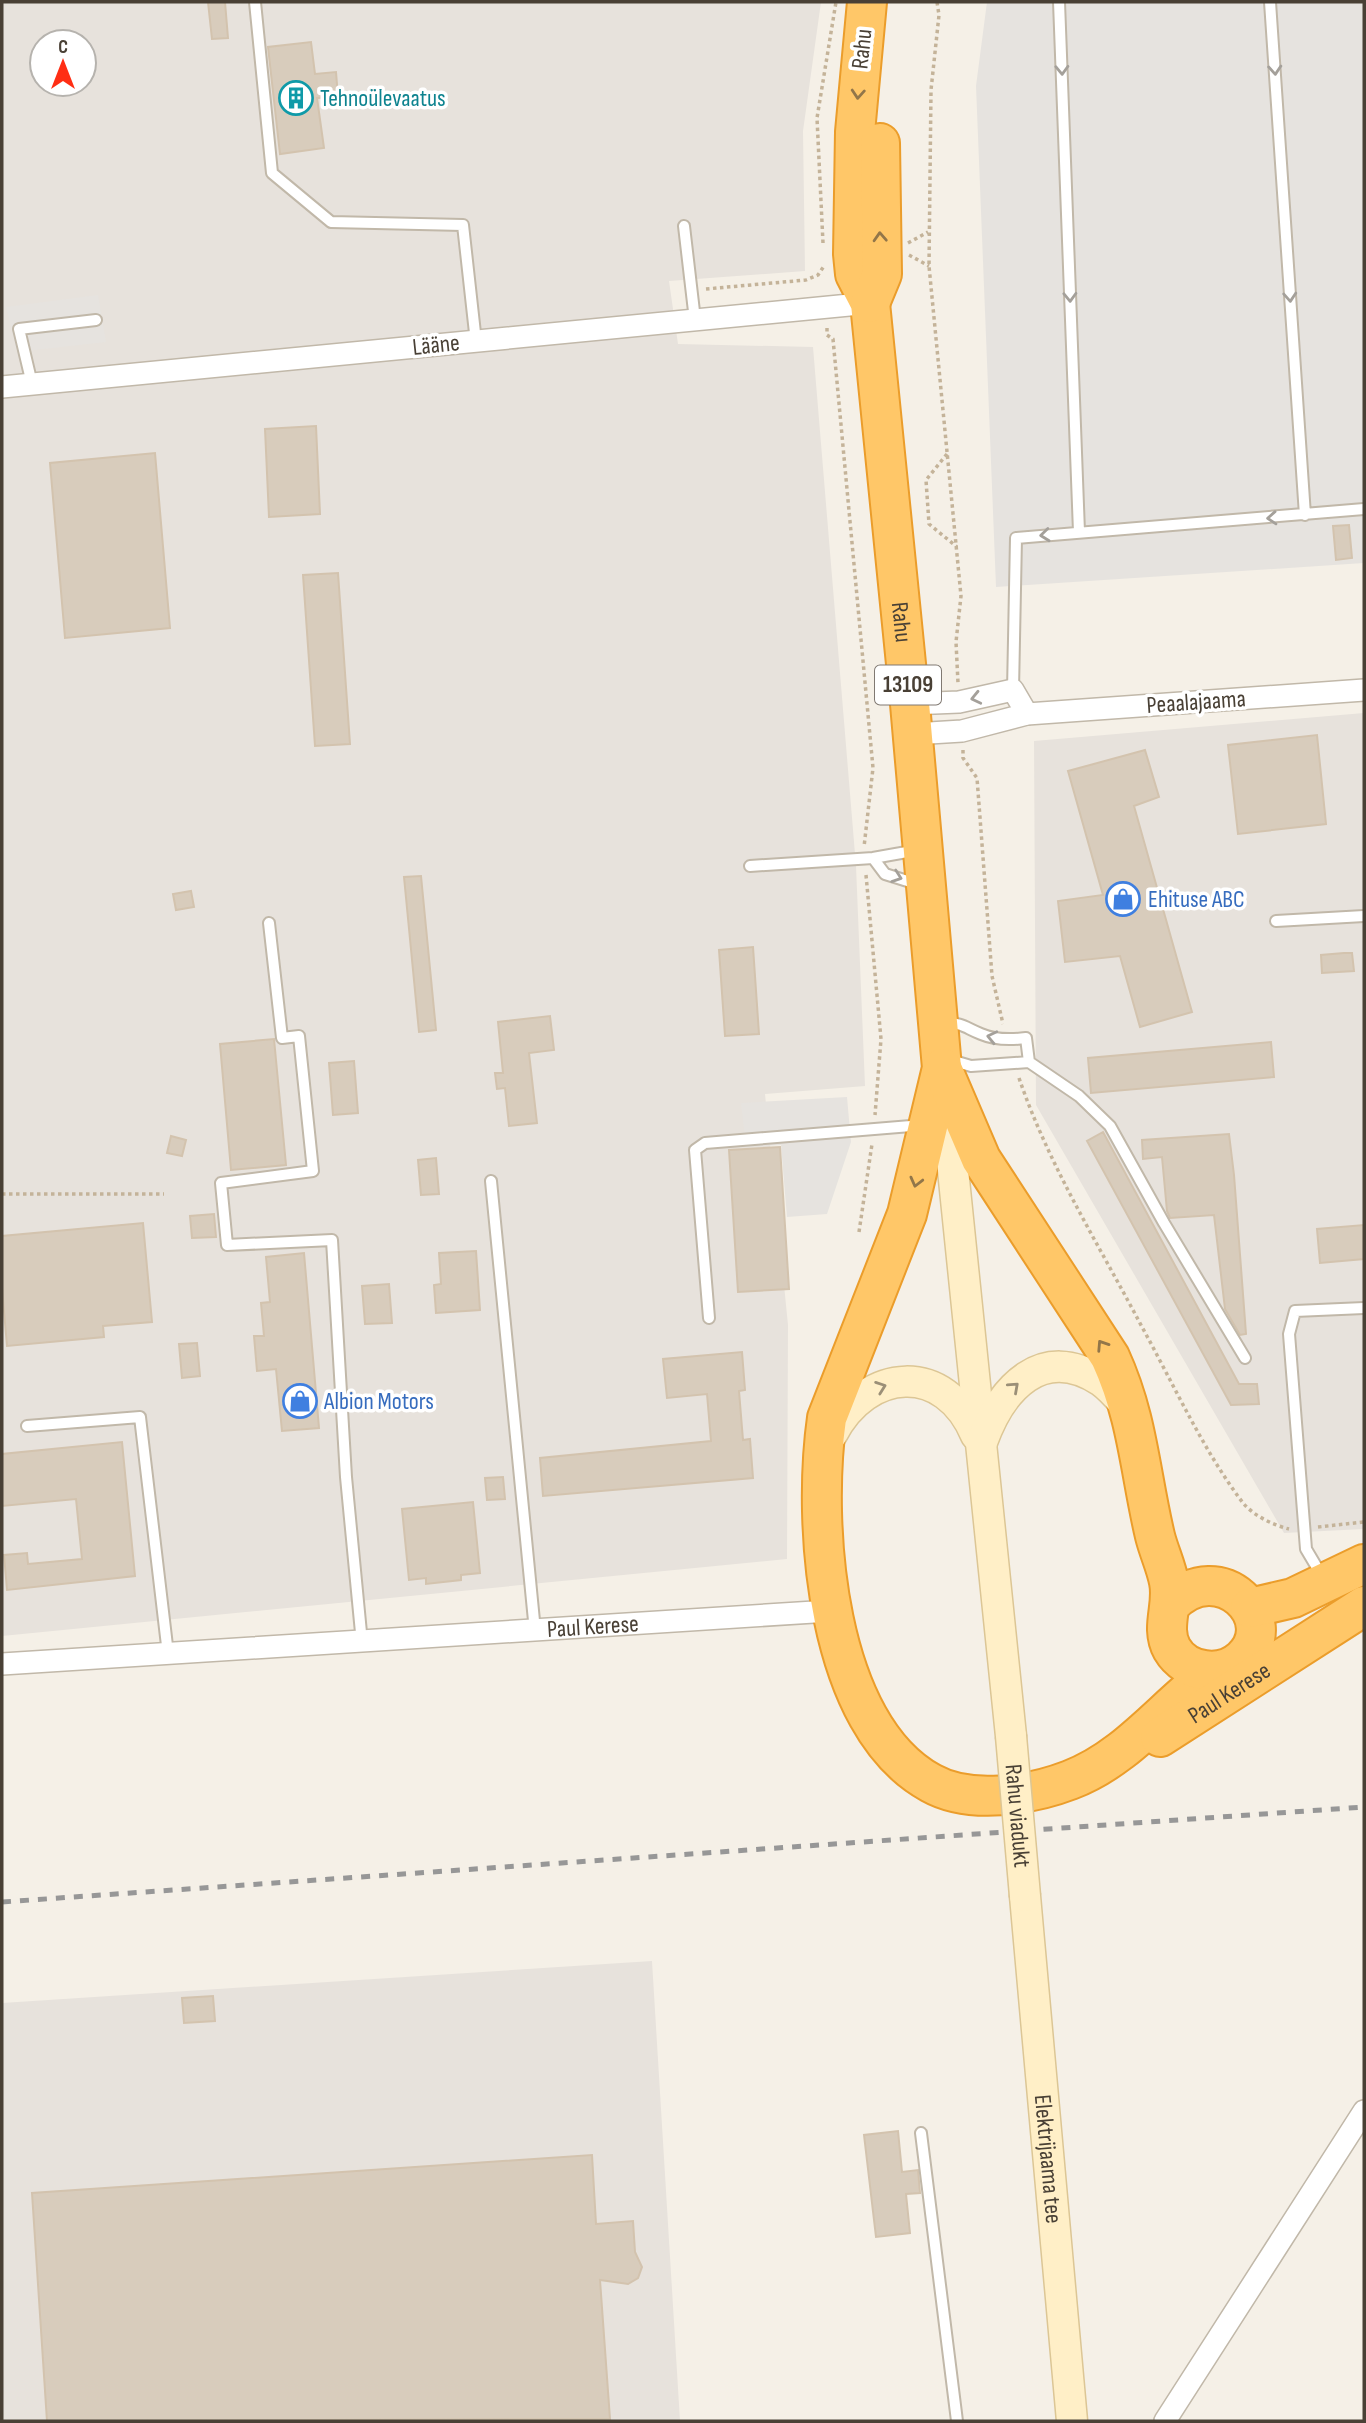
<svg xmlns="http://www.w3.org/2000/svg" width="1366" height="2423" font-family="'Sofia Sans Condensed',sans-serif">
<rect width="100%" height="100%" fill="#f5f0e7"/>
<path fill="#e7e2dc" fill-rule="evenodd" d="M 2,2 L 821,2 L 803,131 L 805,271 L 669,281 L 678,344 L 813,347 L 856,866 L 865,1086 L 765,1094 L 788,1325 L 787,1559 L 2,1636 ZM 42,42 L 84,42 L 84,84 L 42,84 Z
M 1364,713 L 1364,1529 L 1284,1533 L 1036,1105 L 1034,741 Z
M 652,1961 L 680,2421 L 2,2421 L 2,2003 Z"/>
<path fill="#e6e3df" d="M 987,2 L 1364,2 L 1364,563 L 996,587 L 976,86 Z
M 98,295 L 106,342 L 17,352 L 6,307 Z
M 847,1097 L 851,1142 L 827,1214 L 787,1217 L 781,1145 L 746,1147 L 741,1103 Z"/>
<path fill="#d8ccbc" stroke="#d3c3ae" stroke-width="2" d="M 208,2 L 225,2 L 228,38 L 212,39 Z
M 311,42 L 315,74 L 336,72 L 338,97 L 317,98 L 324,148 L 280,154 L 268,47 Z
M 316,426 L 320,514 L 269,517 L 265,429 Z
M 155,453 L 170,628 L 65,638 L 50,463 Z
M 1349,525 L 1352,558 L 1336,560 L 1333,526 Z
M 338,573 L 350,744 L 315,746 L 303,575 Z
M 1317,735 L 1326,824 L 1238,834 L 1228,745 Z
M 1145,750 L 1159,797 L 1134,806 L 1192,1012 L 1140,1027 L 1120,956 L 1065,962 L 1058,901 L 1103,895 L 1068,771 Z
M 421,876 L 436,1030 L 419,1032 L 404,877 Z
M 191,891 L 194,907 L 176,910 L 173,894 Z
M 753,947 L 759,1034 L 725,1036 L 719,950 Z
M 1344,953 L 1352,953 L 1354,971 L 1322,973 L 1321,955 Z
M 550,1016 L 554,1050 L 529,1053 L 537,1123 L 509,1126 L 505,1088 L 497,1089 L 495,1073 L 503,1073 L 498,1022 Z
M 274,1039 L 286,1165 L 231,1170 L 220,1044 Z
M 1271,1042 L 1274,1077 L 1091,1093 L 1088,1058 Z
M 354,1061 L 358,1113 L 333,1115 L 329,1063 Z
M 1103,1132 L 1239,1384 L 1257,1384 L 1259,1404 L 1231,1405 L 1087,1141 Z
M 1229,1134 L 1234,1175 L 1246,1334 L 1240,1335 L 1225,1309 L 1214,1215 L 1170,1218 L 1167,1211 L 1162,1157 L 1143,1159 L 1142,1140 Z
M 171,1136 L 186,1140 L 182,1156 L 167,1153 Z
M 780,1147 L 789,1289 L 738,1292 L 729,1150 Z
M 436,1158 L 439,1194 L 421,1195 L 418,1160 Z
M 214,1214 L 216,1237 L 192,1238 L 190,1216 Z
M 143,1223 L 152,1322 L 103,1326 L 104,1337 L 7,1346 L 2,1288 L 2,1236 Z
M 1364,1225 L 1364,1259 L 1320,1263 L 1317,1229 Z
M 476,1251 L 480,1310 L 436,1313 L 434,1285 L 441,1284 L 439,1253 Z
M 304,1253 L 319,1428 L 282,1431 L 276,1369 L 257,1371 L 254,1336 L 264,1336 L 261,1303 L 270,1302 L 266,1257 Z
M 389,1284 L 392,1323 L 365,1324 L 362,1286 Z
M 197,1343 L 200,1376 L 182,1378 L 179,1344 Z
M 742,1352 L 745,1390 L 739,1391 L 743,1440 L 750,1439 L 753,1478 L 543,1496 L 540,1458 L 711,1441 L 707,1394 L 667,1398 L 663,1359 Z
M 122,1442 L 135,1576 L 7,1590 L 4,1555 L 27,1553 L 28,1564 L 82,1559 L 76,1499 L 2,1506 L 2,1454 Z
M 503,1477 L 505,1499 L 487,1500 L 485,1478 Z
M 473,1502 L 480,1573 L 461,1575 L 461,1580 L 426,1584 L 426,1578 L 409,1580 L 402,1509 Z
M 213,1996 L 215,2021 L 184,2023 L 182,1998 Z
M 898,2131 L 902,2172 L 918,2170 L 920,2193 L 906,2194 L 910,2233 L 876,2237 L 864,2135 Z
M 592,2155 L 596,2224 L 633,2221 L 635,2252 L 642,2267 L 638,2278 L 628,2284 L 600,2280 L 610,2419 L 47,2421 L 32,2193 Z"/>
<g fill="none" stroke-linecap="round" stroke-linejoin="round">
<g stroke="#c1b8a9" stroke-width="14">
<path id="lane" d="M 255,2 L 272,173 L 331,222 L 463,225 L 476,342
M 1059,2 L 1079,532
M 1270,2 L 1305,515
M 684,226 L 695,320
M 32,384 L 19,329 L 96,320
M 1013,690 L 1016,538 L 1364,509
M 873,858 L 885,874 L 917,884
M 750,866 L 873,858 L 918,850
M 1276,921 L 1364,916
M 269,923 L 282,1038 L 299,1036 L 313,1171 L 221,1183 L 227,1245 L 332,1240 L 346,1477 L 362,1643
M 944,1023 C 963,1023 964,1027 981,1034 C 995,1040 1010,1040 1026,1038 L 1029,1062
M 947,1059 L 971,1066 L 1029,1062 L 1079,1096 L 1110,1126 L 1164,1223 L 1245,1358
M 491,1181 L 535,1631
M 709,1318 L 695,1150 L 705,1143 L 923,1125
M 27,1426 L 140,1417 L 168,1654
M 1322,1576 L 1306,1549 L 1289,1334 L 1295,1311 L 1364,1308
M 921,2133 L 957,2421"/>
</g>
<g stroke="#c1b8a9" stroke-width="24">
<g id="street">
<path d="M 2,387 L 870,303"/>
<path d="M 910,704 L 959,702 L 1013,690 L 1027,714"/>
<path d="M 913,734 L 962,731 L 1027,714 L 1364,690"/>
<path id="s1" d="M 2,1664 L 830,1611"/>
<path d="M 1165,2421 L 1364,2111"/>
</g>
</g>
<g stroke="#dcc695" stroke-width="33">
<g id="secondary">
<path d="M 945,1092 L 1011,1736"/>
<path d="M 832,1434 C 867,1367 945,1361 976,1435"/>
<path d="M 982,1442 C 1001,1389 1042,1342 1101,1381 C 1111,1388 1120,1399 1128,1408"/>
<path id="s2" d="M 1025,1896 L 1072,2421"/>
</g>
</g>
<g stroke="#eb9d2b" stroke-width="42">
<g id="highway">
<path id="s3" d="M 867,2 L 855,132 L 853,254 L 855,274 L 870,303 L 910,704 L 942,1068 L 907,1214 L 827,1418 C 812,1524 825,1725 931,1783 C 970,1805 1031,1795 1070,1780 C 1128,1758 1165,1706 1213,1671"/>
<path d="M 870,303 L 882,274 L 880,143"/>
<path d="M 942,1068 L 981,1159 L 1110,1357 C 1138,1418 1140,1473 1155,1536 C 1159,1552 1166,1566 1169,1582 C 1174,1606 1160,1627 1172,1649 C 1186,1673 1221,1678 1242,1659 C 1285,1620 1219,1554 1171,1604"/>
<path d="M 1250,1608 L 1293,1598 L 1364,1564"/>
<path id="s4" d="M 1160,1737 L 1364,1606"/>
</g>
</g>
<path stroke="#c4b399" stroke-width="3.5" stroke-dasharray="3.5 3.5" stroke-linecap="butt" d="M 937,2 L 939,15 L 931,90 L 929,266 L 961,596 L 956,642 L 958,683
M 823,243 L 817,118 L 836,2
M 908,243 L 928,232
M 909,255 L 929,266
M 706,289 L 806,280 L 818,275 L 824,266
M 827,328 L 827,335 L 833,339 L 873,768 L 864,847
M 947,454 L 926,480 L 929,524 L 957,547
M 963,750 L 963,758 L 977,778 L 992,976 L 1003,1024
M 866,875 L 881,1039 L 875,1115
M 1019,1078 C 1049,1166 1099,1245 1142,1327 C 1174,1385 1203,1450 1243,1503 C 1254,1516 1273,1525 1289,1529
M 2,1194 L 164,1194
M 859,1232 L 872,1144
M 1318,1527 L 1364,1522"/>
<use href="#lane" stroke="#fff" stroke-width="10"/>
<use href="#street" stroke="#fff" stroke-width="21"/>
<use href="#secondary" stroke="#ffefc7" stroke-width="30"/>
<use href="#highway" stroke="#ffc768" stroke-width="38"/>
<path stroke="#979797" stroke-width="5" stroke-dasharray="9 9" stroke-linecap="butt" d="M 2,1902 L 1364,1807"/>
<g stroke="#dcc695" stroke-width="33" stroke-linecap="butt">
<g id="secondary-bridge">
<path id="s5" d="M 1011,1736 L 1025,1896"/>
</g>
</g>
<use href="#secondary-bridge" stroke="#ffefc7" stroke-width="30"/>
</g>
<defs><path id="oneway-chevron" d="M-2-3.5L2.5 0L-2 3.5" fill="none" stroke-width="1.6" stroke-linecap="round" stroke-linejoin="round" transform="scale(1.75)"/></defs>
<g stroke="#a4a09a">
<use href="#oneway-chevron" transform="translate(1062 70) rotate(88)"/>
<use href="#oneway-chevron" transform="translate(1275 70) rotate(86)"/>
<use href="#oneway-chevron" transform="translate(1070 297) rotate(88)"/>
<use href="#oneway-chevron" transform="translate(1290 297) rotate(86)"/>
<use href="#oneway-chevron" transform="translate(1272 518) rotate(176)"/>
<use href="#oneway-chevron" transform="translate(1045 535) rotate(174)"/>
<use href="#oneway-chevron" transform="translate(976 698) rotate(167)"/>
<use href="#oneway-chevron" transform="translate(897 877) rotate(19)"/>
<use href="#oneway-chevron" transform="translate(992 1037) rotate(-167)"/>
</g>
<g stroke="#927649">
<use href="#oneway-chevron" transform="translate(858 94) rotate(94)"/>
<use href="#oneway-chevron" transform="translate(880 237) rotate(-93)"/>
<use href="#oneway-chevron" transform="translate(916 1182) rotate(104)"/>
<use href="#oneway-chevron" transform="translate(1102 1345) rotate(-123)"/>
</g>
<g stroke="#9b8f77">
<use href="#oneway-chevron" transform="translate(881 1387) rotate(-20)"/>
<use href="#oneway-chevron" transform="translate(1014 1387) rotate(-42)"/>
</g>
<defs>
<g id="building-ring" transform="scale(1.75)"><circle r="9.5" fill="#fff" stroke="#0f9aa8" stroke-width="1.5"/><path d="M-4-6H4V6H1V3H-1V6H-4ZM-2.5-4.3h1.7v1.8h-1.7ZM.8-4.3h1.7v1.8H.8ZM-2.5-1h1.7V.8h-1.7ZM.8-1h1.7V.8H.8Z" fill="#0f9aa8"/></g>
<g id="shop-ring" transform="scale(1.75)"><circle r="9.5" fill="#fff" stroke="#3f7fe0" stroke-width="1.5"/><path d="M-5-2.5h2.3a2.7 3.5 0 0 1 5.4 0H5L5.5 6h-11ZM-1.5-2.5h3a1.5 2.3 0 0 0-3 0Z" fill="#3f7fe0"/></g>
</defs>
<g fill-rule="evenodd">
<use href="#building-ring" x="296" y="98"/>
<use href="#shop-ring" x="1123" y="899"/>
<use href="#shop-ring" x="300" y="1401"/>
</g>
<g text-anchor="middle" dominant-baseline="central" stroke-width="7" stroke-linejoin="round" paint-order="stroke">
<rect fill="#fff" stroke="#807972" stroke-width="2" x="875" y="665.5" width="66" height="39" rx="5"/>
<g font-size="23" font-weight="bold" fill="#494035">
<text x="908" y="685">13109</text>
</g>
<g font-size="24" fill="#494035" stroke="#fff">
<text transform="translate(862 49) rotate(-84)">Rahu</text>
<text transform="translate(436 345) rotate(-6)">Lääne</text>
<text stroke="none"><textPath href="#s3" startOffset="626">Rahu</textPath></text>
<text transform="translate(1196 702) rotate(-4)">Peaalajaama</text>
<text stroke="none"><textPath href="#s1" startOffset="592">Paul Kerese</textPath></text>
<text stroke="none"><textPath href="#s4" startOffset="82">Paul Kerese</textPath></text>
<text stroke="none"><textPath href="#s5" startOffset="80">Rahu viadukt</textPath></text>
<text stroke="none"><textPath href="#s2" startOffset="264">Elektrijaama tee</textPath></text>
</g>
<g font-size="24" fill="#0d838f" stroke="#fff" text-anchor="start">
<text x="320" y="98">Tehnoülevaatus</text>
</g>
<g font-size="24" fill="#366cbe" stroke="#fff" text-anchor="start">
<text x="1148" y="899">Ehituse ABC</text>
<text x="324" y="1401">Albion Motors</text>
</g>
</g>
<rect width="1366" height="2423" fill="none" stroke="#494035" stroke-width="7"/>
<g transform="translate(63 63)"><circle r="33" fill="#ffffff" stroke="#b6b3ae" stroke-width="2"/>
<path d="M0-5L12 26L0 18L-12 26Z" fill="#ff2e14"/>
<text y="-10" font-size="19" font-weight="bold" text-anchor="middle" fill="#494035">С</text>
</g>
</svg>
